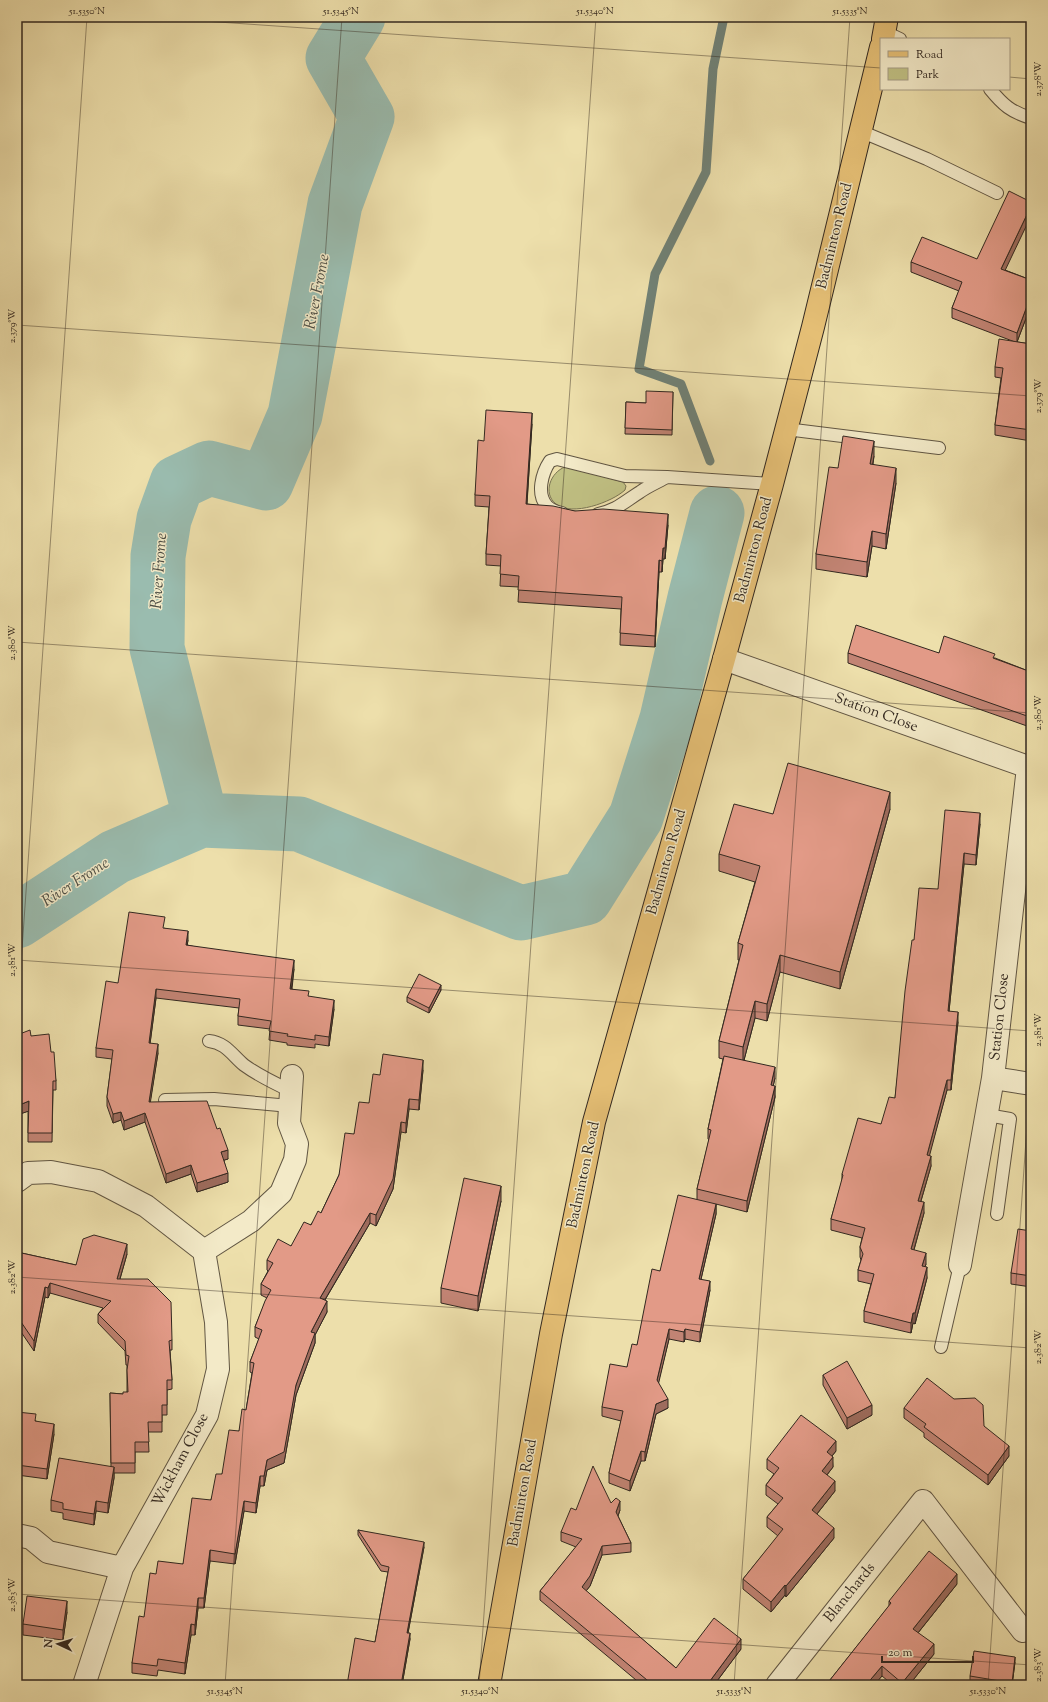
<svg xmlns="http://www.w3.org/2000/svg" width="1048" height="1702" font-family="'Sorts Mill Goudy',serif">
<rect width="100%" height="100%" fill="#eddfab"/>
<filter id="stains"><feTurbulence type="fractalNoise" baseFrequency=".005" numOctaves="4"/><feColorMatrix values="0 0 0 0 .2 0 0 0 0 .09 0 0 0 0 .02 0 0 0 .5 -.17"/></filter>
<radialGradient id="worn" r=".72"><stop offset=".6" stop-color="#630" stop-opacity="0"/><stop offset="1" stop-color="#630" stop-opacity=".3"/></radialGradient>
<path fill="#c0c083" stroke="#797452" d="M 565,467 L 576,469 L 623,482 L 626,486 L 625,490 C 612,502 572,517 556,504 C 542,493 551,472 565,467 Z"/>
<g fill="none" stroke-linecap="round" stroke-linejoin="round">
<path stroke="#708176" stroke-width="9" d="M 710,461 L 681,384 L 639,369 L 655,274 L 706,172 L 713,69 L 724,17
M 717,513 L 719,490"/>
<path stroke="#9abcaf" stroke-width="55" d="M 201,820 L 299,824 L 521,913 L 585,898 L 636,817 L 667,719 L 695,598 L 717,513
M 17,921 L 115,857 L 201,820 L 157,648 L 158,556 L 164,519 L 177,483 L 209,468 L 266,483 L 295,415 L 335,204 L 367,117 L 333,58 L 358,17"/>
<g stroke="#615643" stroke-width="14">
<path id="lane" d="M 885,32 L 900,39
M 990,89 C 1003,105 1011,112 1031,118
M 860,131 L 927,159 L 997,193
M 786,429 L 939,448
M 562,513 C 557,512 551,510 547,506 C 536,494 542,473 550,461 L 557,459 L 625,476 L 667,477 L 772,484
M 598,514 C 617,510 624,502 640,492 C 648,486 658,482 667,477
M 209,1041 C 226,1043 232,1055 244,1065 C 259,1076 274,1083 291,1091
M 165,1100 L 214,1099 L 290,1106
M 987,1115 L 1010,1119 L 997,1214
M 941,1347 L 960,1265"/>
</g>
<g stroke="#615643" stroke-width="24">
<path id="street" d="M 724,659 L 1031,768
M 993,1078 L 1031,1084
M 17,1181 L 28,1173 L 51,1172 L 98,1181 L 146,1206 L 204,1251 L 216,1322 L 218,1369 L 207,1415 L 122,1568 L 84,1685
M 204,1251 L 251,1221 L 281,1193 L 295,1160 L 297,1144 L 289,1123 L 292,1076
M 960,1265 L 993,1078 L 1028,767
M 17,1535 L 31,1538 L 48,1552 L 122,1568
M 777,1685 L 923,1501 L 1023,1631"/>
</g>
<g stroke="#322820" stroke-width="24">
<path id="primary" d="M 883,39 L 887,17
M 489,1685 L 551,1334 L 594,1122 L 724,659 L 772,484 L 813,327 L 881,47"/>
</g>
<use href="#lane" stroke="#f3eac8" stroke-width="12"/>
<use href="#street" stroke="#f3eac8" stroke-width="22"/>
<use href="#primary" stroke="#e6c076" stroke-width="22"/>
</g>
<path fill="#c28474" stroke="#322820" d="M 911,262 L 1005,270 L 1031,280 L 1031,305 L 1017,342 L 1031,344 L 1031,441 L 995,435 L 995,425 L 1001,378 L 995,377 L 995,367 L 1015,342 L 952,318 L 952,308 L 959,291 L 911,272 Z
M 673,392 L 672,435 L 625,434 L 626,402 L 646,403 Z
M 532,424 L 527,504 L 668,525 L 665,559 L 663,559 L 662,572 L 659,572 L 655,647 L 620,645 L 621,609 L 518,602 L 519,587 L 500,586 L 501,566 L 486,565 L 486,554 L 489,507 L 475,506 L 475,495 L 484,441 Z
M 874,456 L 873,464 L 896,483 L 886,549 L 872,546 L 867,577 L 816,569 L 816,554 L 838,468 Z
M 848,653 L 939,653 L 995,658 L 1031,672 L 1027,726 L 848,663 Z
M 890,809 L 840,989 L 780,972 L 767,1021 L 755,1018 L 744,1060 L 775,1078 L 773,1086 L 775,1097 L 747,1212 L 716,1204 L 716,1214 L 701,1279 L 710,1290 L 700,1342 L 685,1339 L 684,1342 L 669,1339 L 658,1383 L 668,1408 L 656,1414 L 645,1461 L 641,1461 L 630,1491 L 609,1483 L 609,1473 L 621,1421 L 602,1416 L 602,1407 L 627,1367 L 637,1345 L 660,1271 L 697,1200 L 697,1189 L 709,1140 L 708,1139 L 708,1129 L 723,1059 L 719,1058 L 719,1041 L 739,960 L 738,960 L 738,943 L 755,882 L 719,871 L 719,854 L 773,814 Z
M 980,824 L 976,865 L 964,864 L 949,1011 L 958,1022 L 951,1090 L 947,1090 L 929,1155 L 931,1166 L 921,1201 L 924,1213 L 914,1250 L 926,1264 L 925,1267 L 927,1278 L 915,1324 L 913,1323 L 911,1333 L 864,1322 L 864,1311 L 871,1284 L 858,1281 L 858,1270 L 861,1260 L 860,1257 L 860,1247 L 862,1238 L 831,1230 L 831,1219 L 842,1181 L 842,1174 L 881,1124 L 895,1098 L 914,940 L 938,889 Z
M 164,928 L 188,940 L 187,945 L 294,969 L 292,989 L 334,1009 L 329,1046 L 315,1044 L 315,1048 L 287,1045 L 287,1043 L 269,1040 L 270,1029 L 238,1025 L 238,1016 L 239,1008 L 156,998 L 150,1043 L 158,1053 L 150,1102 L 217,1129 L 228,1159 L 224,1160 L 228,1182 L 197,1192 L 191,1174 L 166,1183 L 145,1122 L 124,1130 L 121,1120 L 113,1123 L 107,1106 L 107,1097 L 112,1059 L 96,1057 L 96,1048 L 118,983 Z
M 441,990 L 429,1013 L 407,1002 L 407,997 Z
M 17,1035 L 31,1036 L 51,1052 L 56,1081 L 56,1090 L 53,1090 L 52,1142 L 28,1142 L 28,1111 L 17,1115 Z
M 423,1070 L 419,1110 L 409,1109 L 406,1133 L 401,1132 L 393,1189 L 376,1226 L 370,1223 L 325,1300 L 327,1312 L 315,1335 L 315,1343 L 296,1395 L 284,1463 L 267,1470 L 264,1486 L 260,1486 L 256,1513 L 244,1511 L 235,1564 L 210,1561 L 204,1608 L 198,1608 L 195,1635 L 191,1635 L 185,1674 L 158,1670 L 157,1676 L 132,1673 L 132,1663 L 156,1574 L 183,1564 L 222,1474 L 239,1431 L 246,1410 L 252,1373 L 250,1372 L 250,1362 L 259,1339 L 255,1337 L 255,1327 L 267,1298 L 261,1295 L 261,1284 L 268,1271 L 267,1270 L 267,1260 L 291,1246 L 321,1213 L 339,1175 L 354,1134 L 369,1103 L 380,1075 Z
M 501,1201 L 478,1311 L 441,1303 L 441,1288 Z
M 1031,1231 L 1031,1291 L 1031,1287 L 1011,1284 L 1011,1273 Z
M 17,1252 L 76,1265 L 127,1254 L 120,1279 L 172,1340 L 172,1350 L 170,1350 L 172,1380 L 172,1389 L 167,1390 L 167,1415 L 162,1415 L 162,1432 L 148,1432 L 149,1452 L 135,1452 L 135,1473 L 114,1473 L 114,1478 L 108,1513 L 96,1511 L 94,1525 L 63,1519 L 63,1513 L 51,1511 L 51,1500 L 111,1467 L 110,1393 L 123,1394 L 127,1392 L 127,1365 L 126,1365 L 125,1351 L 98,1323 L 98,1314 L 103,1308 L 50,1293 L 48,1298 L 45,1297 L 34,1351 L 19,1329 L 17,1329 Z
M 823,1375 L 872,1415 L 847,1429 L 823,1385 Z
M 904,1408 L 984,1426 L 1009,1456 L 988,1485 L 924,1437 L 924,1433 L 904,1418 Z
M 17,1412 L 36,1421 L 54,1434 L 47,1479 L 17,1475 Z
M 836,1451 L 832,1456 L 833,1467 L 827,1475 L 835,1491 L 817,1514 L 834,1538 L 786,1597 L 785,1595 L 771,1612 L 743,1589 L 743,1579 L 778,1536 L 767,1527 L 767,1517 L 778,1504 L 766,1495 L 766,1485 L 774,1474 L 767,1469 L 767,1459 Z
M 611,1503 L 620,1510 L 618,1516 L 631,1543 L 631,1552 L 602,1555 L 590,1586 L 586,1591 L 676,1668 L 741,1649 L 714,1685 L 642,1685 L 540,1600 L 540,1591 L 576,1547 L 561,1541 L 561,1532 L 576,1510 Z
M 358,1530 L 424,1547 L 408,1633 L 410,1639 L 402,1685 L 336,1685 L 347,1685 L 375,1642 L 388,1572 L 381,1571 L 358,1535 Z
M 957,1584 L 918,1633 L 934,1654 L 909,1685 L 893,1685 L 882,1676 L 874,1685 L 826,1685 L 889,1606 L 889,1601 Z
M 67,1612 L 63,1640 L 23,1635 L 23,1624 Z
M 1015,1662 L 1012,1685 L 992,1685 L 970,1682 L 970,1676 Z"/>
<path fill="#9e6c5e" stroke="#322820" d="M 1031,206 L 1031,216 L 1001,279 L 1001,269 Z
M 1031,295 L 1031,305 L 1017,342 L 1017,333 Z
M 532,413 L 532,424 L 526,516 L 526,504 Z
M 874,441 L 874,456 L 870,479 L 870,464 Z
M 896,468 L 896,483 L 886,549 L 886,534 Z
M 668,514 L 668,525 L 665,559 L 665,548 Z
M 872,531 L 872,546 L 867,577 L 867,562 Z
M 663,548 L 663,559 L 662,572 L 662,561 Z
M 659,560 L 659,572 L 655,647 L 655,636 Z
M 1031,707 L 1031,717 L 1027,726 L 1027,716 Z
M 890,792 L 890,809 L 840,989 L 840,972 Z
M 980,813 L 980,824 L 976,865 L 976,855 Z
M 964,853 L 964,864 L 948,1021 L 948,1011 Z
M 188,931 L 188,940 L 186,954 L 186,945 Z
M 780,955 L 780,972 L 767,1021 L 767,1004 Z
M 294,960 L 294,969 L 290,998 L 290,989 Z
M 441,985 L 441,990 L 429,1013 L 429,1008 Z
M 156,989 L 156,998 L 149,1052 L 149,1043 Z
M 334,1000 L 334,1009 L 329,1046 L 329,1037 Z
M 755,1001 L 755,1018 L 743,1064 L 743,1047 Z
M 958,1012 L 958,1022 L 951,1090 L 951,1080 Z
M 158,1044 L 158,1053 L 149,1111 L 149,1102 Z
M 423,1060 L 423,1070 L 419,1110 L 419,1100 Z
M 775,1067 L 775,1078 L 771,1096 L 771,1085 Z
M 947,1080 L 947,1090 L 927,1165 L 927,1155 Z
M 775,1086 L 775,1097 L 747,1212 L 747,1201 Z
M 409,1099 L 409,1109 L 406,1133 L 406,1123 Z
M 29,1101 L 29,1111 L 17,1115 L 17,1106 Z
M 121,1112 L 121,1120 L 113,1123 L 113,1114 Z
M 145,1113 L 145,1122 L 124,1130 L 124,1121 Z
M 401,1122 L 401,1132 L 393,1189 L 376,1226 L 376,1215 Z
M 228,1150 L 228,1159 L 221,1161 L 221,1152 Z
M 931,1156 L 931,1166 L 918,1211 L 918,1201 Z
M 191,1165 L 191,1174 L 166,1183 L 166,1174 Z
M 228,1173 L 228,1182 L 197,1192 L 197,1183 Z
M 501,1186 L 501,1201 L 478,1311 L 478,1296 Z
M 924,1202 L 924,1213 L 911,1260 L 911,1249 Z
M 716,1204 L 716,1214 L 699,1288 L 699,1279 Z
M 370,1213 L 370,1223 L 320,1308 L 320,1298 Z
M 127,1244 L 127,1254 L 117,1289 L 117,1279 Z
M 926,1253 L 926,1264 L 922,1276 L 922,1266 Z
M 927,1267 L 927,1278 L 915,1324 L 915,1313 Z
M 710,1281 L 710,1290 L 700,1342 L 700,1332 Z
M 50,1283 L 50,1293 L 48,1298 L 48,1288 Z
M 45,1287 L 45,1297 L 34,1351 L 34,1341 Z
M 327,1301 L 327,1312 L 315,1335 L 315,1343 L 296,1395 L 284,1463 L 267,1470 L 264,1486 L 264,1476 L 267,1460 L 296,1385 L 311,1332 Z
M 913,1313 L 913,1323 L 911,1333 L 911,1323 Z
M 669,1329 L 669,1339 L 657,1390 L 657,1380 Z
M 685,1329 L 685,1339 L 684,1342 L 684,1332 Z
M 668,1399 L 668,1408 L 656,1414 L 645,1461 L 645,1452 L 656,1404 Z
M 872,1405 L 872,1415 L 847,1429 L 847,1418 Z
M 54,1424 L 54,1434 L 47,1479 L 47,1469 Z
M 836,1441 L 836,1451 L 827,1462 L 827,1452 Z
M 1009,1446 L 1009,1456 L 988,1485 L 988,1475 Z
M 641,1451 L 641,1461 L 630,1491 L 630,1481 Z
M 833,1457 L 833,1467 L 822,1481 L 822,1471 Z
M 114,1467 L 114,1478 L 108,1513 L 108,1503 Z
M 260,1476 L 260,1486 L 256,1513 L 256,1503 Z
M 835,1481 L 835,1491 L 812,1520 L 812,1510 Z
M 96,1501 L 96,1511 L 94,1525 L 94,1514 Z
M 244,1501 L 244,1511 L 235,1564 L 235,1554 Z
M 620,1501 L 620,1510 L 616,1521 L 616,1512 Z
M 834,1528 L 834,1538 L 786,1597 L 786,1586 Z
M 424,1542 L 424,1547 L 407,1638 L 407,1633 Z
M 602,1546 L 602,1555 L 590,1586 L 582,1596 L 582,1587 Z
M 210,1550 L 210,1561 L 204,1608 L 204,1598 Z
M 957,1574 L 957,1584 L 913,1639 L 913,1629 Z
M 785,1585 L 785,1595 L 771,1612 L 771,1602 Z
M 198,1598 L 198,1608 L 195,1635 L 195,1625 Z
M 67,1601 L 67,1612 L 63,1640 L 63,1630 Z
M 191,1624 L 191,1635 L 185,1674 L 185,1663 Z
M 410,1633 L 410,1639 L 402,1685 L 401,1685 Z
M 741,1639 L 741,1649 L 714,1685 L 707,1685 Z
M 934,1644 L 934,1654 L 909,1685 L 902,1685 L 902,1683 Z
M 1015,1657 L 1015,1662 L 1012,1685 L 1012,1683 Z
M 882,1666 L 882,1676 L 874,1685 L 866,1685 Z"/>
<path fill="#e29a87" stroke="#322820" d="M 1009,191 L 1031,202 L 1031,206 L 1001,269 L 1031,280 L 1031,295 L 1017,333 L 952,308 L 962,282 L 911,262 L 922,237 L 977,259 Z
M 999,339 L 1031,344 L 1031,430 L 995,425 L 1003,368 L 995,367 Z
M 646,391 L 673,392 L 672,430 L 625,428 L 626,402 L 646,403 Z
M 486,410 L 532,413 L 526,504 L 553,506 L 575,511 L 603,509 L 668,514 L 665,548 L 663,548 L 662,561 L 659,560 L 655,636 L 620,633 L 622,597 L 518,590 L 519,576 L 500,574 L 501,555 L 486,554 L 490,496 L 475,495 L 478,440 L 484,441 Z
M 843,436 L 874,441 L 870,464 L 896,468 L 886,534 L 872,531 L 867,562 L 816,554 L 829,467 L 838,468 Z
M 856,625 L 939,653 L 944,636 L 995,654 L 993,658 L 1031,672 L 1031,707 L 1027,716 L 848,653 Z
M 788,763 L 890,792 L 840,972 L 780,955 L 767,1004 L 755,1001 L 743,1047 L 719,1041 L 743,945 L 738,943 L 760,866 L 719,854 L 734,804 L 773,814 Z
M 945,810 L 980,813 L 976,855 L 964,853 L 948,1011 L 958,1012 L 951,1080 L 947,1080 L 927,1155 L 931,1156 L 918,1201 L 924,1202 L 911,1249 L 926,1253 L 922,1266 L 927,1267 L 915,1313 L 913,1313 L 911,1323 L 864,1311 L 874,1274 L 858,1270 L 863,1254 L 860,1247 L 865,1228 L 831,1219 L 843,1175 L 842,1174 L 858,1118 L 881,1124 L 889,1097 L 895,1098 L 905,991 L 912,940 L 914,940 L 919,888 L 938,889 Z
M 129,912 L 165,917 L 163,928 L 188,931 L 186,945 L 294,960 L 290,989 L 309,991 L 308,996 L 334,1000 L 329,1037 L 315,1035 L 315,1040 L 287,1036 L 288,1034 L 269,1031 L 271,1021 L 238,1016 L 240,999 L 156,989 L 149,1043 L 158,1044 L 149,1102 L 207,1101 L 217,1129 L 220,1128 L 228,1150 L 221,1152 L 228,1173 L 197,1183 L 191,1165 L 166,1174 L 145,1113 L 124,1121 L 121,1112 L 113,1114 L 107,1097 L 113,1050 L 96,1048 L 106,981 L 118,983 Z
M 419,974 L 441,985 L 429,1008 L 407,997 Z
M 30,1030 L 31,1036 L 49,1034 L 51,1052 L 54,1052 L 56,1081 L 53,1081 L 52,1133 L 28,1133 L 29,1101 L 17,1106 L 17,1035 Z
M 383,1054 L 423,1060 L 419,1100 L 409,1099 L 406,1123 L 401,1122 L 393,1179 L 376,1215 L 370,1213 L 320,1298 L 327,1301 L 311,1332 L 315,1333 L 296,1385 L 284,1452 L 267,1460 L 264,1476 L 260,1476 L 256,1503 L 244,1501 L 235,1554 L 210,1550 L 204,1598 L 198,1598 L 195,1625 L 191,1624 L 185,1663 L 158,1659 L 157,1666 L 132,1663 L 139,1616 L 144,1617 L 150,1573 L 156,1574 L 158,1561 L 183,1564 L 192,1498 L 211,1500 L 216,1474 L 222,1474 L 229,1430 L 239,1431 L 242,1409 L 246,1410 L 254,1363 L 250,1362 L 262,1330 L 255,1327 L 265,1301 L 271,1290 L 261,1284 L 273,1263 L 267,1260 L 278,1239 L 291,1246 L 304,1222 L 311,1225 L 318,1211 L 321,1213 L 339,1175 L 345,1133 L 354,1134 L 359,1102 L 369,1103 L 373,1074 L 380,1075 Z
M 724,1056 L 775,1067 L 771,1085 L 775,1086 L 747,1201 L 697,1189 L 711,1130 L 708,1129 Z
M 464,1178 L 501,1186 L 478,1296 L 441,1288 Z
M 678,1195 L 716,1204 L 699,1279 L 710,1281 L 700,1332 L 685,1329 L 684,1332 L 669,1329 L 657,1380 L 668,1399 L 656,1404 L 645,1452 L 641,1451 L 630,1481 L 609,1473 L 623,1411 L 602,1407 L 610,1364 L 627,1367 L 632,1344 L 637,1345 L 652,1269 L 660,1271 Z
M 1018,1229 L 1031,1231 L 1031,1276 L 1011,1273 Z
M 94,1235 L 127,1244 L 117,1279 L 148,1279 L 171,1302 L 172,1340 L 169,1341 L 172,1380 L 167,1380 L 167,1405 L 162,1405 L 162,1422 L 148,1422 L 149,1442 L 135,1442 L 135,1463 L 111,1463 L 110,1393 L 123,1394 L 123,1392 L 128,1392 L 127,1370 L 129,1356 L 126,1355 L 125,1341 L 98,1314 L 111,1301 L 50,1283 L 48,1288 L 45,1287 L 34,1341 L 19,1319 L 17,1319 L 17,1252 L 76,1265 L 83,1239 Z
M 847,1361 L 872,1405 L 847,1418 L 823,1375 Z
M 927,1378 L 954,1399 L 975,1398 L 983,1405 L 984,1426 L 1009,1446 L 988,1475 L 924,1427 L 926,1424 L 904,1408 Z
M 17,1412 L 36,1414 L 35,1421 L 54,1424 L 47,1469 L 17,1465 Z
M 801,1415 L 836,1441 L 827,1452 L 833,1457 L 822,1471 L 835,1481 L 812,1510 L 834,1528 L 786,1586 L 785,1585 L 771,1602 L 743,1579 L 783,1529 L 767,1517 L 783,1498 L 766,1485 L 779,1468 L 767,1459 Z
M 59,1458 L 114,1467 L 108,1503 L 96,1501 L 94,1514 L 63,1509 L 63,1503 L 51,1500 Z
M 593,1466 L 611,1503 L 616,1498 L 620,1501 L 616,1512 L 631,1543 L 602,1546 L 590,1576 L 582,1587 L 676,1668 L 714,1618 L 741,1639 L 707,1685 L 653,1685 L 540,1591 L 582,1539 L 561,1532 L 571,1508 L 576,1510 Z
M 358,1530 L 424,1542 L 407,1633 L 410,1633 L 401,1685 L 336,1685 L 336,1683 L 347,1685 L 355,1638 L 375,1642 L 389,1567 L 381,1565 Z
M 929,1551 L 957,1574 L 913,1629 L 934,1644 L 902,1683 L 882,1666 L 866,1685 L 826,1685 L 891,1603 L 889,1601 Z
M 27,1596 L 67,1601 L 63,1630 L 23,1624 Z
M 974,1651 L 1015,1657 L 1012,1683 L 970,1676 Z"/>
<path fill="none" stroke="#322820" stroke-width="1" stroke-opacity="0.45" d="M 146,17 L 881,68M 1009,77 L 1031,79M 17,325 L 1031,396M 17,642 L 1031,713M 17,960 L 1031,1031M 17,1021 L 87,17M 17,1277 L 1031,1348M 17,1594 L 1031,1665M 225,1685 L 342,17M 479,1685 L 596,17M 734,1685 L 850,17M 988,1685 L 1031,1068"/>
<g text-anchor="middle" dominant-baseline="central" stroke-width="3" stroke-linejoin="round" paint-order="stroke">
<g font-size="15" fill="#322820" stroke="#f3eac8">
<text transform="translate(835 236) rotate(-76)">Badminton Road</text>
<text transform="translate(754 550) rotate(-75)">Badminton Road</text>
<text transform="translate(876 713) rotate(20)">Station Close</text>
<text transform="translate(667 862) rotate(-74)">Badminton Road</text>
<text transform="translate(1000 1017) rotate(-84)">Station Close</text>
<text transform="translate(584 1175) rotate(-78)">Badminton Road</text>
<text transform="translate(181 1460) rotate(-62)">Wickham Close</text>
<text transform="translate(523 1493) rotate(-80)">Badminton Road</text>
<text transform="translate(850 1593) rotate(-51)">Blanchards</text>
</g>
<g font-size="16" font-style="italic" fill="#4c4d44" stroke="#f3eac8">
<text transform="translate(318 292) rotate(-79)">River Frome</text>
<text transform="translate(160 571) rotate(-86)">River Frome</text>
<text transform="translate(76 883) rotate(-33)">River Frome</text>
</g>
</g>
<rect width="1048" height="1702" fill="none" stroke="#eddfab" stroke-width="44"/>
<rect x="880" y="38" width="130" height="52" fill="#f3eac8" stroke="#a69c85"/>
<rect x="888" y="51" width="20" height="6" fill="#e6c076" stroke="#a69c85"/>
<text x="916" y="58" font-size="12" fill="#322820">Road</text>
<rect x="888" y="68" width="20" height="12" fill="#c0c083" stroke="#a69c85"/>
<text x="916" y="78" font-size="12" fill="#322820">Park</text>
<g transform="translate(58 1644) rotate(274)" stroke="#f3eac8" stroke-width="3" paint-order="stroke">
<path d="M0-3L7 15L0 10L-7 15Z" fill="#322820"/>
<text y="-6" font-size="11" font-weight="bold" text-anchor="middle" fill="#322820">N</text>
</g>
<path d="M882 1656v6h91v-6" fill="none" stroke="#322820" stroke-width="2"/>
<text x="888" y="1656" font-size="12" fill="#322820" stroke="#f3eac8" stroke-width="3" paint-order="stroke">20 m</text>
<rect x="22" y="22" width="1004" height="1658" fill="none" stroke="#322820" stroke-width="1.5"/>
<g font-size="10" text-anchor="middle" fill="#322820">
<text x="87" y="14">51.5350°N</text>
<text x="341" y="14">51.5345°N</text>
<text x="595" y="14">51.5340°N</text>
<text x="850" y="14">51.5335°N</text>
<text transform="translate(1037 79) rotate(-90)" y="4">2.378°W</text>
<text transform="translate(11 326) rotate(-90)" y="4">2.379°W</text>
<text transform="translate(1037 396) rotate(-90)" y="4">2.379°W</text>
<text transform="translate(11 643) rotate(-90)" y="4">2.380°W</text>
<text transform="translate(1037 713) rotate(-90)" y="4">2.380°W</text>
<text transform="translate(11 960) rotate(-90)" y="4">2.381°W</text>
<text transform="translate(1037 1030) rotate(-90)" y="4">2.381°W</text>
<text transform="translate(11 1277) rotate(-90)" y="4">2.382°W</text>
<text transform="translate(1037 1347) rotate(-90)" y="4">2.382°W</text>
<text transform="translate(11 1595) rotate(-90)" y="4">2.383°W</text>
<text transform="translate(1037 1665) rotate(-90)" y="4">2.383°W</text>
<text x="225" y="1694">51.5345°N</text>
<text x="480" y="1694">51.5340°N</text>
<text x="734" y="1694">51.5335°N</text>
<text x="988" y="1694">51.5330°N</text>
</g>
<rect width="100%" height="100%" filter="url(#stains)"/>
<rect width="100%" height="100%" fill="url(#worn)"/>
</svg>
